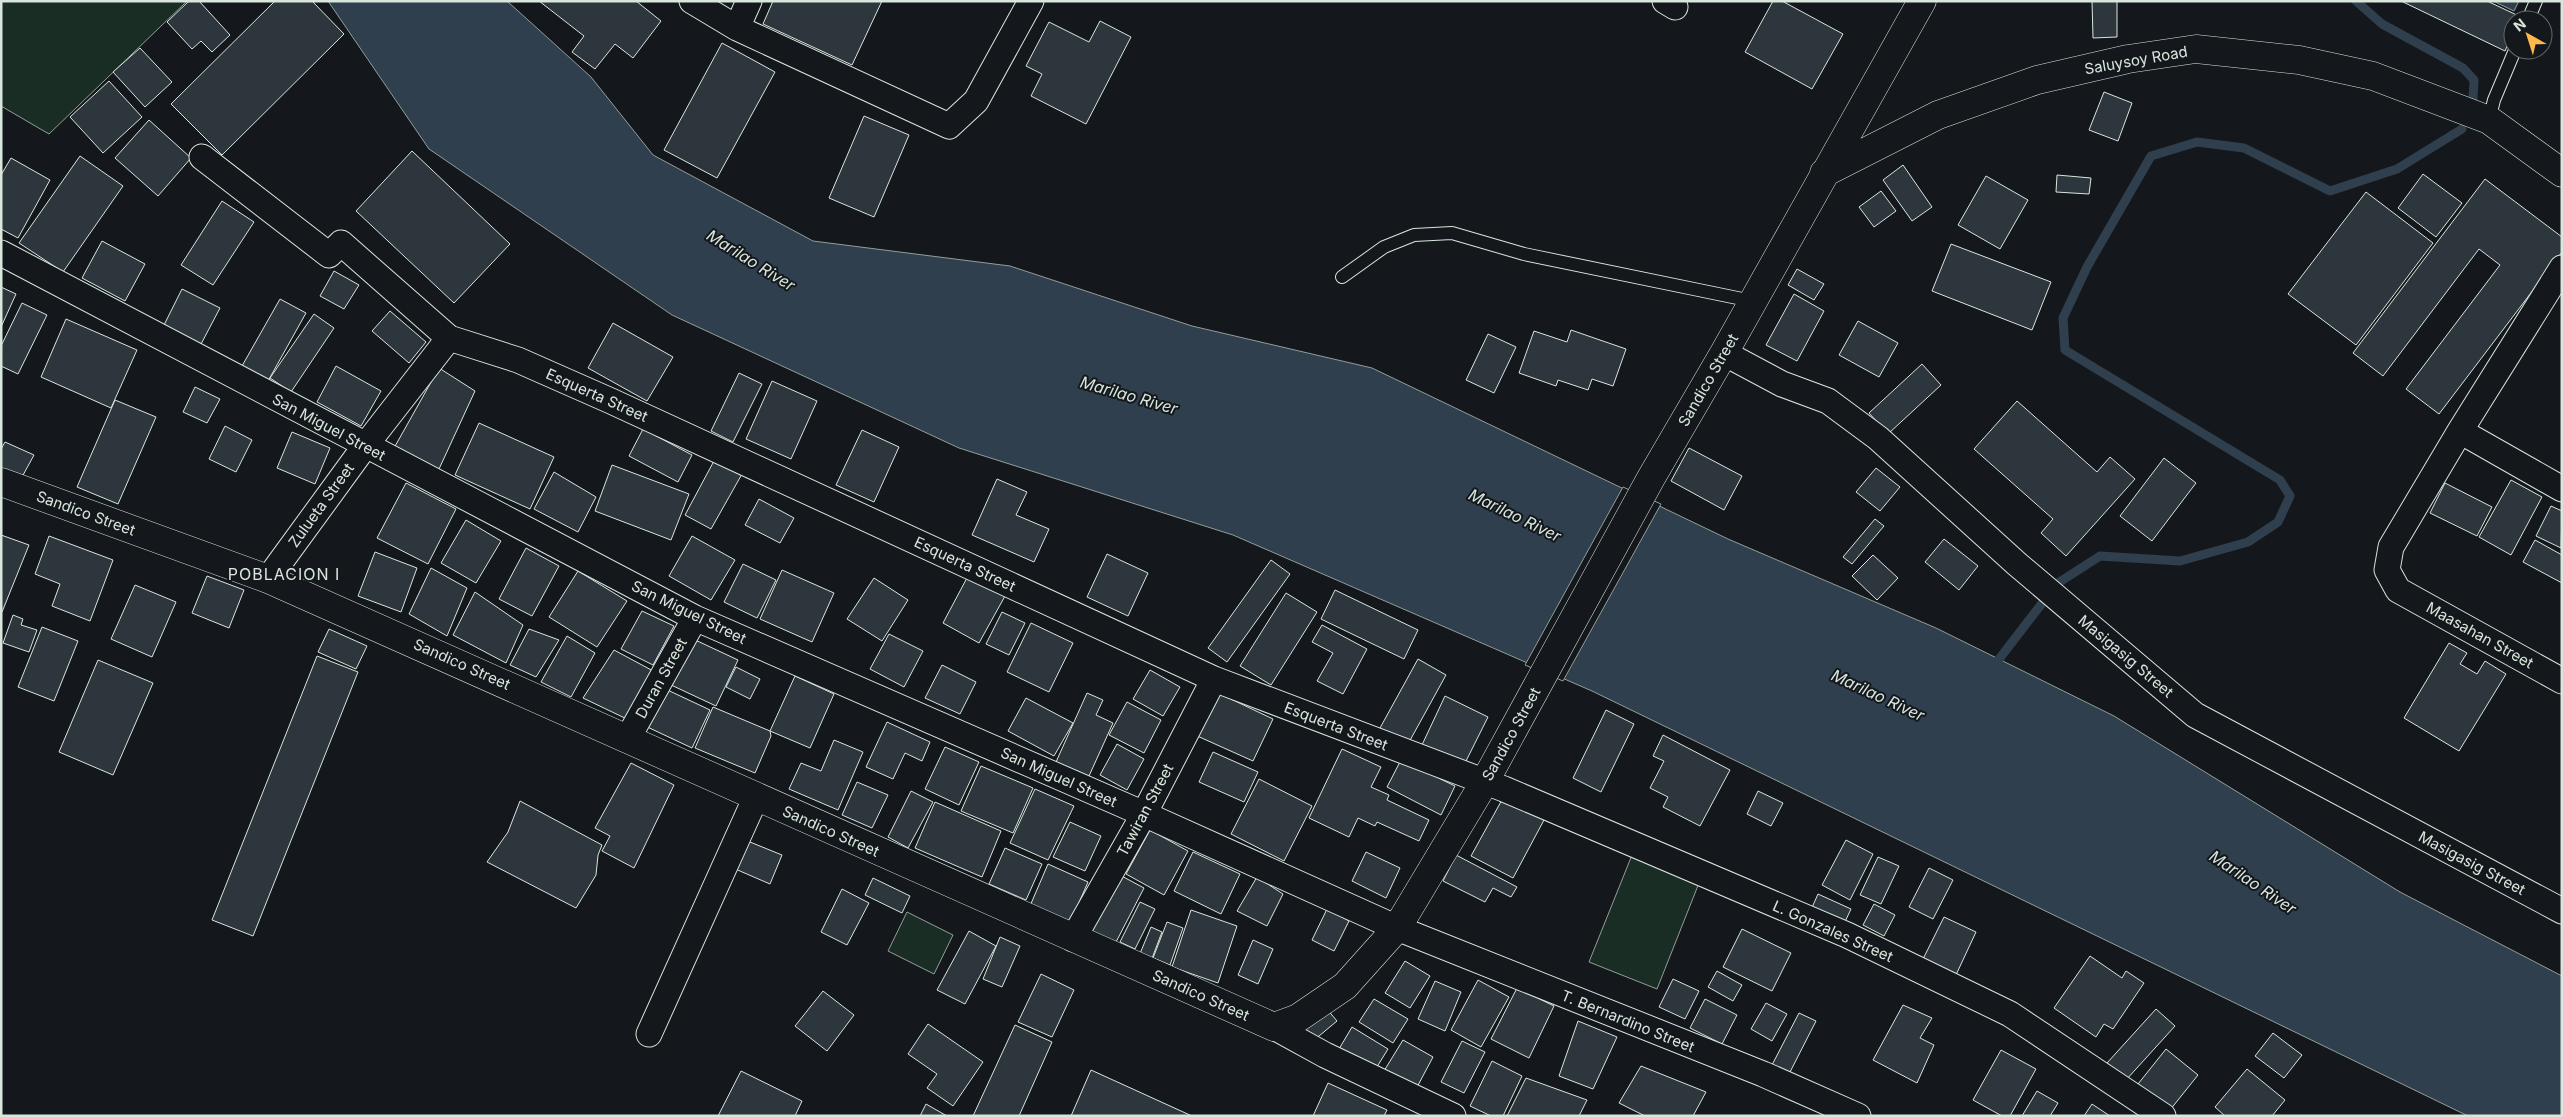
<svg xmlns="http://www.w3.org/2000/svg" width="2563" height="1117" font-family="Inter,sans-serif">
<rect width="100%" height="100%" fill="#14181c"/>
<path fill="#1a2d24" stroke="#939e99" d="M 1,1 L 187,1 L 49,134 L 1,106 Z
M 1632,855 L 1699,883 L 1657,989 L 1589,962 Z
M 907,912 L 953,935 L 934,974 L 888,951 Z"/>
<path fill="#2f3f4d" stroke="#939e99" d="M 328,1 L 507,1 L 591,77 L 653,155 L 813,241 L 1010,266 L 1192,326 L 1372,368 L 1728,539 L 1936,628 L 2114,716 L 2400,892 L 2562,976 L 2562,1116 L 2468,1116 L 1592,691 L 1233,535 L 959,448 L 672,315 L 429,149 Z
M 2493,1 L 2519,1 L 2514,11 Z"/>
<path fill="#14181c" stroke="#939e99" d="M 1623,487 L 1661,504 L 1563,681 L 1525,665 Z"/>
<g fill="none" stroke-linecap="round" stroke-linejoin="round">
<path stroke="#2f3f4d" stroke-width="9" d="M 2356,1 L 2382,24 L 2463,68 L 2474,80 L 2473,99
M 2058,583 L 2100,556 L 2180,561 L 2248,542 L 2278,522 L 2290,496 L 2280,480 L 2065,350 L 2063,318 L 2087,267 L 2151,156 L 2197,142 L 2244,148 L 2330,191 L 2397,169 L 2462,129
M 1993,667 L 2043,602"/>
</g>
<path fill="#2c363c" stroke="#d8e6dc" d="M 189,1 L 199,1 L 230,35 L 212,52 L 201,41 L 192,49 L 167,22 Z
M 275,1 L 312,1 L 344,34 L 222,155 L 171,104 Z
M 539,1 L 636,1 L 661,21 L 633,58 L 615,44 L 595,69 L 572,52 L 584,36 Z
M 773,1 L 882,1 L 852,65 L 763,24 Z
M 1773,1 L 1782,1 L 1843,34 L 1812,89 L 1745,52 Z
M 2092,1 L 2117,1 L 2117,37 L 2093,38 Z
M 2401,1 L 2487,1 L 2521,17 L 2519,20 L 2513,20 L 2513,33 L 2505,51 Z
M 1100,21 L 1131,37 L 1086,124 L 1031,96 L 1042,74 L 1026,66 L 1049,22 L 1089,42 Z
M 722,43 L 775,72 L 717,178 L 664,150 Z
M 140,48 L 172,82 L 145,107 L 113,72 Z
M 109,81 L 142,117 L 103,153 L 70,117 Z
M 2104,92 L 2132,103 L 2118,141 L 2089,130 Z
M 864,116 L 909,135 L 874,217 L 829,198 Z
M 149,120 L 191,158 L 158,196 L 115,158 Z
M 412,151 L 510,244 L 454,303 L 356,211 Z
M 80,156 L 123,186 L 63,272 L 19,243 Z
M 11,158 L 50,180 L 18,238 L 1,229 L 1,175 Z
M 1903,165 L 1932,207 L 1912,221 L 1883,180 Z
M 2423,174 L 2462,203 L 2436,237 L 2398,208 Z
M 2057,175 L 2091,178 L 2089,194 L 2056,192 Z
M 1986,176 L 2028,200 L 2000,249 L 1958,225 Z
M 2485,179 L 2562,237 L 2562,252 L 2439,414 L 2406,389 L 2500,265 L 2479,249 L 2383,376 L 2353,353 Z
M 1881,191 L 1896,211 L 1874,227 L 1859,207 Z
M 2366,192 L 2433,243 L 2356,345 L 2288,294 Z
M 222,201 L 254,222 L 213,285 L 181,265 Z
M 102,241 L 145,264 L 125,301 L 82,278 Z
M 1951,244 L 2051,282 L 2032,330 L 1932,291 Z
M 1797,269 L 1824,284 L 1814,300 L 1788,285 Z
M 334,271 L 359,285 L 344,309 L 320,296 Z
M 1,287 L 16,294 L 1,327 Z
M 182,289 L 220,308 L 200,346 L 163,327 Z
M 1794,294 L 1824,311 L 1797,361 L 1766,345 Z
M 280,299 L 306,313 L 268,381 L 242,366 Z
M 22,303 L 47,315 L 18,374 L 1,366 L 1,346 Z
M 390,311 L 426,342 L 409,363 L 372,331 Z
M 314,314 L 334,328 L 291,392 L 270,378 Z
M 66,319 L 137,350 L 111,408 L 41,377 Z
M 1858,321 L 1898,343 L 1879,377 L 1839,355 Z
M 613,323 L 673,357 L 647,401 L 588,368 Z
M 1571,330 L 1626,349 L 1613,386 L 1592,379 L 1588,390 L 1558,380 L 1556,386 L 1519,373 L 1534,331 L 1567,342 Z
M 1488,334 L 1516,347 L 1494,393 L 1466,380 Z
M 1922,364 L 1941,385 L 1888,434 L 1869,413 Z
M 336,366 L 381,391 L 361,426 L 317,402 Z
M 439,368 L 475,391 L 439,469 L 394,448 Z
M 739,373 L 762,384 L 733,442 L 711,431 Z
M 772,381 L 817,401 L 791,459 L 746,439 Z
M 195,387 L 220,399 L 207,423 L 183,412 Z
M 115,400 L 156,417 L 118,504 L 77,487 Z
M 2017,401 L 2097,472 L 2110,457 L 2135,479 L 2066,556 L 2041,533 L 2053,519 L 1974,449 Z
M 479,423 L 554,457 L 530,509 L 455,475 Z
M 225,426 L 252,440 L 236,472 L 209,459 Z
M 643,429 L 692,455 L 678,482 L 629,456 Z
M 862,430 L 899,447 L 874,502 L 836,485 Z
M 292,432 L 330,448 L 315,484 L 277,468 Z
M 5,442 L 34,455 L 22,477 L 1,470 L 1,449 Z
M 1689,448 L 1742,476 L 1724,510 L 1671,481 Z
M 2164,458 L 2196,483 L 2152,541 L 2120,516 Z
M 715,459 L 742,474 L 711,529 L 685,515 Z
M 612,465 L 689,494 L 671,540 L 595,511 Z
M 1876,468 L 1900,487 L 1880,511 L 1856,492 Z
M 554,472 L 596,497 L 578,532 L 534,509 Z
M 997,479 L 1027,492 L 1016,515 L 1049,529 L 1034,562 L 972,535 Z
M 2511,480 L 2542,497 L 2511,555 L 2479,537 Z
M 406,483 L 456,509 L 428,564 L 377,538 Z
M 2445,483 L 2492,507 L 2477,536 L 2430,513 Z
M 759,499 L 794,518 L 780,543 L 745,525 Z
M 2551,506 L 2562,511 L 2561,548 L 2536,536 Z
M 1875,519 L 1884,526 L 1852,564 L 1843,557 Z
M 466,520 L 501,541 L 476,583 L 441,563 Z
M 1,535 L 29,545 L 2,612 L 1,612 Z
M 49,536 L 113,560 L 90,621 L 52,606 L 60,584 L 35,574 Z
M 692,536 L 735,560 L 711,600 L 669,576 Z
M 1944,539 L 1978,566 L 1959,590 L 1925,562 Z
M 2535,540 L 2562,555 L 2562,583 L 2523,562 Z
M 526,548 L 559,566 L 532,616 L 499,599 Z
M 375,552 L 417,568 L 401,612 L 358,596 Z
M 1107,554 L 1148,573 L 1128,616 L 1087,597 Z
M 1873,555 L 1898,578 L 1877,600 L 1852,576 Z
M 1271,560 L 1290,574 L 1227,662 L 1208,648 Z
M 743,564 L 776,580 L 757,618 L 724,602 Z
M 431,568 L 467,588 L 447,636 L 409,614 Z
M 782,570 L 834,593 L 812,642 L 760,619 Z
M 578,571 L 627,601 L 597,647 L 549,617 Z
M 207,576 L 244,590 L 229,628 L 192,613 Z
M 968,576 L 1005,596 L 979,643 L 943,623 Z
M 874,578 L 908,600 L 882,641 L 847,619 Z
M 135,585 L 176,602 L 152,657 L 111,639 Z
M 1335,590 L 1418,630 L 1404,659 L 1321,619 Z
M 475,592 L 523,625 L 506,663 L 453,635 Z
M 1286,593 L 1317,612 L 1271,685 L 1240,666 Z
M 642,611 L 674,626 L 653,665 L 621,649 Z
M 1002,612 L 1025,623 L 1009,655 L 986,644 Z
M 13,615 L 23,619 L 21,625 L 37,630 L 29,652 L 3,643 Z
M 1031,623 L 1073,643 L 1049,692 L 1007,672 Z
M 1322,625 L 1367,649 L 1343,694 L 1317,681 L 1333,653 L 1312,642 Z
M 42,627 L 78,641 L 54,701 L 18,687 Z
M 329,629 L 367,646 L 356,669 L 318,652 Z
M 529,629 L 559,640 L 536,677 L 510,665 Z
M 889,634 L 923,651 L 904,687 L 870,669 Z
M 567,636 L 595,653 L 571,697 L 541,682 Z
M 691,638 L 738,660 L 716,706 L 669,684 Z
M 2449,643 L 2467,653 L 2460,664 L 2477,674 L 2485,661 L 2506,674 L 2459,751 L 2404,718 Z
M 614,650 L 655,672 L 631,721 L 583,698 Z
M 317,656 L 358,672 L 253,936 L 212,920 Z
M 1418,659 L 1446,675 L 1408,744 L 1380,728 Z
M 98,660 L 153,683 L 113,775 L 59,752 Z
M 942,665 L 976,682 L 960,714 L 925,698 Z
M 736,667 L 760,679 L 750,699 L 726,687 Z
M 1150,670 L 1180,687 L 1163,716 L 1133,699 Z
M 795,676 L 834,694 L 810,748 L 770,731 Z
M 659,686 L 710,710 L 692,748 L 641,724 Z
M 1216,692 L 1273,719 L 1253,761 L 1195,735 Z
M 1087,693 L 1103,700 L 1096,715 L 1113,723 L 1089,776 L 1056,762 Z
M 1445,696 L 1488,717 L 1463,767 L 1421,747 Z
M 1026,698 L 1073,723 L 1054,756 L 1008,731 Z
M 1127,702 L 1161,720 L 1144,753 L 1109,735 Z
M 713,707 L 770,731 L 771,736 L 755,773 L 695,748 Z
M 1606,710 L 1634,724 L 1601,792 L 1573,778 Z
M 887,722 L 930,742 L 922,761 L 905,753 L 893,779 L 866,767 Z
M 1663,735 L 1730,770 L 1700,826 L 1663,807 L 1668,797 L 1650,788 L 1664,761 L 1653,756 Z
M 834,740 L 863,752 L 838,810 L 789,789 L 801,763 L 821,771 Z
M 1117,744 L 1144,759 L 1127,790 L 1100,775 Z
M 945,747 L 979,762 L 959,805 L 925,789 Z
M 1342,749 L 1381,767 L 1371,787 L 1389,795 L 1387,800 L 1429,820 L 1419,841 L 1377,822 L 1375,826 L 1358,818 L 1349,837 L 1309,818 Z
M 1213,752 L 1258,772 L 1244,802 L 1199,782 Z
M 1401,760 L 1455,786 L 1441,815 L 1387,787 Z
M 631,763 L 674,785 L 634,868 L 602,851 L 610,836 L 595,828 Z
M 981,766 L 1033,788 L 1013,833 L 961,811 Z
M 1259,779 L 1312,806 L 1284,861 L 1231,834 Z
M 857,782 L 888,795 L 872,828 L 842,815 Z
M 1035,789 L 1074,806 L 1048,860 L 1010,843 Z
M 911,791 L 933,802 L 908,848 L 888,837 Z
M 1758,791 L 1783,803 L 1771,826 L 1747,814 Z
M 1503,798 L 1544,820 L 1513,878 L 1471,856 Z
M 520,801 L 602,845 L 598,855 L 596,875 L 576,908 L 487,862 L 508,832 Z
M 935,802 L 1001,831 L 982,877 L 915,848 Z
M 1070,822 L 1101,836 L 1085,871 L 1053,857 Z
M 1150,830 L 1188,851 L 1164,895 L 1126,874 Z
M 745,840 L 782,855 L 770,884 L 733,868 Z
M 1846,840 L 1873,854 L 1850,900 L 1822,885 Z
M 1005,848 L 1042,864 L 1026,900 L 989,884 Z
M 1193,852 L 1240,874 L 1221,914 L 1174,891 Z
M 1366,852 L 1400,868 L 1386,898 L 1352,881 Z
M 1456,855 L 1517,887 L 1511,897 L 1493,888 L 1485,902 L 1443,881 Z
M 1878,857 L 1899,866 L 1881,904 L 1860,895 Z
M 1048,864 L 1088,882 L 1070,923 L 1030,906 Z
M 1929,868 L 1953,880 L 1933,919 L 1909,907 Z
M 1116,873 L 1144,888 L 1115,944 L 1087,930 Z
M 1257,877 L 1283,894 L 1267,926 L 1237,911 Z
M 873,878 L 910,896 L 902,913 L 865,895 Z
M 842,889 L 869,903 L 847,945 L 821,932 Z
M 1818,894 L 1851,909 L 1843,926 L 1810,912 Z
M 1140,902 L 1155,909 L 1135,949 L 1120,942 Z
M 1874,904 L 1895,915 L 1884,936 L 1863,925 Z
M 1327,909 L 1349,921 L 1334,951 L 1312,940 Z
M 1191,910 L 1237,926 L 1218,983 L 1172,967 Z
M 1944,917 L 1976,932 L 1955,977 L 1922,961 Z
M 1167,922 L 1183,928 L 1170,965 L 1153,958 Z
M 1151,927 L 1162,932 L 1151,961 L 1139,956 Z
M 1742,929 L 1791,953 L 1772,991 L 1723,967 Z
M 969,931 L 996,946 L 965,1004 L 937,990 Z
M 1000,937 L 1020,946 L 1002,987 L 983,979 Z
M 1253,940 L 1273,949 L 1258,984 L 1238,975 Z
M 2090,956 L 2122,978 L 2126,971 L 2144,983 L 2113,1029 L 2104,1024 L 2096,1037 L 2054,1008 Z
M 1405,961 L 1430,976 L 1410,1008 L 1385,993 Z
M 1717,971 L 1742,985 L 1733,1001 L 1708,987 Z
M 1041,974 L 1074,990 L 1052,1037 L 1018,1022 Z
M 1673,979 L 1699,991 L 1685,1019 L 1659,1007 Z
M 1478,980 L 1509,997 L 1481,1047 L 1451,1030 Z
M 1435,981 L 1461,992 L 1445,1031 L 1418,1019 Z
M 1517,988 L 1554,1006 L 1529,1058 L 1491,1039 Z
M 823,991 L 854,1015 L 827,1051 L 795,1026 Z
M 1374,999 L 1408,1019 L 1393,1043 L 1359,1022 Z
M 1705,999 L 1737,1015 L 1722,1044 L 1690,1028 Z
M 1766,1003 L 1787,1014 L 1772,1041 L 1751,1029 Z
M 1903,1005 L 1932,1018 L 1920,1038 L 1934,1045 L 1917,1083 L 1873,1060 Z
M 1326,1008 L 1337,1021 L 1313,1041 L 1302,1028 Z
M 2156,1009 L 2175,1026 L 2126,1080 L 2107,1063 Z
M 1799,1013 L 1816,1021 L 1789,1074 L 1772,1065 Z
M 1578,1021 L 1617,1037 L 1593,1089 L 1559,1076 Z
M 928,1024 L 983,1062 L 953,1106 L 927,1088 L 937,1074 L 908,1054 Z
M 1015,1025 L 1052,1042 L 1019,1116 L 973,1116 Z
M 1352,1027 L 1388,1049 L 1375,1070 L 1339,1049 Z
M 2273,1033 L 2302,1055 L 2284,1078 L 2255,1056 Z
M 1403,1040 L 1433,1057 L 1416,1089 L 1384,1071 Z
M 1462,1041 L 1485,1052 L 1464,1093 L 1441,1082 Z
M 2166,1049 L 2198,1075 L 2170,1110 L 2138,1084 Z
M 2001,1050 L 2036,1069 L 2010,1116 L 2002,1116 L 1973,1100 Z
M 1492,1061 L 1522,1076 L 1503,1116 L 1491,1116 L 1470,1106 Z
M 1641,1066 L 1706,1092 L 1693,1116 L 1645,1116 L 1619,1103 Z
M 2247,1069 L 2285,1100 L 2272,1116 L 2225,1116 L 2215,1107 Z
M 1091,1070 L 1192,1116 L 1071,1116 Z
M 741,1071 L 802,1101 L 795,1116 L 718,1116 Z
M 1526,1078 L 1587,1100 L 1579,1116 L 1507,1116 Z
M 1328,1083 L 1387,1110 L 1384,1116 L 1313,1116 Z
M 2037,1091 L 2058,1103 L 2050,1116 L 2022,1116 Z
M 926,1104 L 947,1116 L 920,1116 Z
M 2092,1104 L 2110,1116 L 2084,1116 Z"/>
<g fill="none" stroke-linecap="round" stroke-linejoin="round">
<g stroke="#d8e6dc" stroke-width="14">
<path id="lane" d="M 2528,20 L 2536,1
M 2489,120 L 2494,100 L 2515,50
M 1342,277 L 1384,247 L 1414,235 L 1452,233 L 1524,254 L 1752,301"/>
</g>
<g stroke="#d8e6dc" stroke-width="27">
<path id="street" d="M 692,1 L 737,28 L 949,126 L 976,101 L 1031,1
M 1665,1 L 1675,7
M 737,28 L 749,1
M 202,157 L 329,255 L 341,243 L 449,338 L 518,360 L 611,401 L 1214,679 L 1504,789 L 1847,935 L 2010,1014 L 2163,1116
M 1,253 L 695,618 L 1144,814 L 1397,928 L 1763,1074 L 1858,1116
M 2562,268 L 2460,431 L 2391,547 L 2387,570 L 2398,590 L 2562,681
M 1724,353 L 1782,384 L 1828,401 L 1878,438 L 2017,564 L 2195,715 L 2562,911
M 2460,431 L 2562,489
M 268,579 L 365,446 L 449,338
M 628,738 L 695,618
M 1073,939 L 1144,814 L 1214,679
M 1274,1027 L 1325,1055 L 1453,1116
M 649,1034 L 756,797"/>
</g>
<g stroke="#d8e6dc" stroke-width="29">
<path id="secondary" d="M 1824,173 L 1938,115 L 2037,80 L 2128,59 L 2196,49 L 2299,60 L 2373,76 L 2489,120 L 2562,173
M 1,482 L 268,579 L 1274,1027 L 1298,1018 L 1345,986 L 1397,928 L 1484,783 L 1651,478 L 1724,353 L 1922,1"/>
</g>
<use href="#lane" stroke="#14181c" stroke-width="12"/>
<use href="#street" stroke="#14181c" stroke-width="25"/>
<use href="#secondary" stroke="#14181c" stroke-width="28"/>
</g>
<g text-anchor="middle" dominant-baseline="central" stroke-width="4" stroke-linejoin="round" paint-order="stroke">
<g font-size="15" fill="#d8e6dc" stroke="#14181c">
<text transform="translate(2136 60) rotate(-10)">Saluysoy Road</text>
<text transform="translate(1708 380) rotate(-60)">Sandico Street</text>
<text transform="translate(597 395) rotate(24)">Esquerta Street</text>
<text transform="translate(329 427) rotate(28)">San Miguel Street</text>
<text transform="translate(321 505) rotate(-54)">Zulueta Street</text>
<text transform="translate(86 513) rotate(20)">Sandico Street</text>
<text transform="translate(965 564) rotate(25)">Esquerta Street</text>
<text transform="translate(689 612) rotate(26)">San Miguel Street</text>
<text transform="translate(2480 635) rotate(29)">Maasahan Street</text>
<text transform="translate(2126 656) rotate(40)">Masigasig Street</text>
<text transform="translate(462 664) rotate(24)">Sandico Street</text>
<text transform="translate(661 678) rotate(-61)">Duran Street</text>
<text transform="translate(1336 726) rotate(21)">Esquerta Street</text>
<text transform="translate(1511 734) rotate(-61)">Sandico Street</text>
<text transform="translate(1059 777) rotate(24)">San Miguel Street</text>
<text transform="translate(1145 810) rotate(-62)">Tawiran Street</text>
<text transform="translate(831 831) rotate(24)">Sandico Street</text>
<text transform="translate(2472 863) rotate(28)">Masigasig Street</text>
<text transform="translate(1833 931) rotate(24)">L. Gonzales Street</text>
<text transform="translate(1201 995) rotate(24)">Sandico Street</text>
<text transform="translate(1628 1021) rotate(22)">T. Bernardino Street</text>
</g>
<g font-size="16" font-style="italic" fill="#d8e6dc" stroke="#14181c">
<text transform="translate(751 260) rotate(32)">Marilao River</text>
<text transform="translate(1129 395) rotate(16)">Marilao River</text>
<text transform="translate(1515 515) rotate(26)">Marilao River</text>
<text transform="translate(1878 695) rotate(25)">Marilao River</text>
<text transform="translate(2253 882) rotate(34)">Marilao River</text>
</g>
<g font-size="16" letter-spacing="1" fill="#d8e6dc" stroke="#14181c">
<text x="284" y="574">POBLACION I</text>
</g>
</g>
<rect width="2563" height="1117" fill="none" stroke="#d8e6dc" stroke-width="5"/>
<g transform="translate(2528 35) rotate(321)"><circle r="24" fill="#14181c" stroke="#626a69"/>
<path d="M0-4L9 19L0 12L-9 19Z" fill="#ffb74d"/>
<text y="-8" font-size="14" font-weight="bold" text-anchor="middle" fill="#d8e6dc">N</text>
</g>
</svg>
